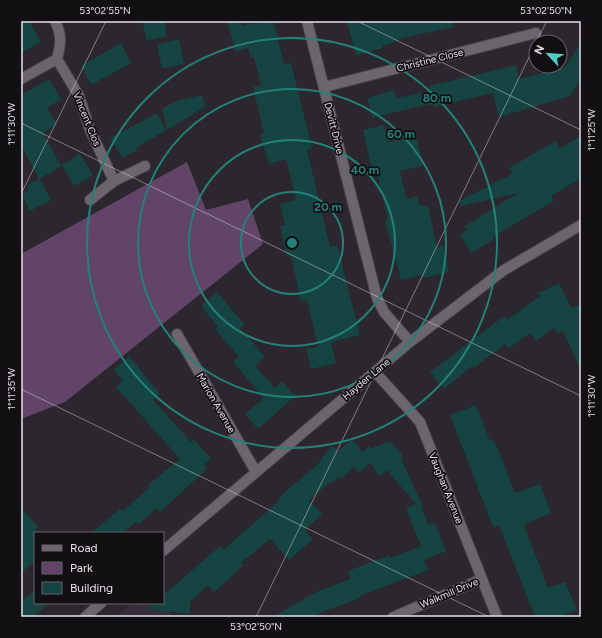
<svg xmlns="http://www.w3.org/2000/svg" width="602" height="638" font-family="Figtree,sans-serif">
<rect width="100%" height="100%" fill="#2c262e"/>
<path fill="#382d3a" d="M 166,601 L 172,617 L 115,617 L 133,603 L 163,603 Z"/>
<path fill="#624469" d="M 187,162 L 206,210 L 248,199 L 263,244 L 65,402 L 21,419 L 21,254 Z"/>
<path fill="#154443" d="M 21,21 L 29,21 L 41,42 L 21,53 Z
M 142,21 L 164,21 L 167,36 L 147,41 Z
M 227,21 L 241,21 L 243,26 L 265,21 L 273,21 L 284,64 L 291,63 L 312,148 L 307,150 L 330,247 L 337,245 L 360,335 L 331,342 L 336,363 L 311,369 L 306,349 L 318,347 L 307,300 L 301,301 L 291,256 L 287,257 L 280,226 L 285,225 L 280,204 L 296,200 L 286,159 L 269,164 L 260,134 L 264,133 L 253,87 L 261,85 L 254,57 L 251,58 L 248,48 L 236,52 Z
M 347,21 L 452,21 L 453,27 L 398,39 L 399,41 L 382,46 L 383,48 L 356,55 Z
M 179,39 L 184,64 L 162,69 L 157,44 Z
M 121,43 L 131,63 L 91,85 L 81,66 Z
M 581,43 L 581,79 L 570,96 L 499,117 L 493,93 L 434,107 L 433,104 L 421,106 L 372,118 L 367,98 L 394,90 L 396,98 L 430,91 L 429,86 L 516,65 L 519,79 L 565,67 Z
M 49,79 L 61,99 L 47,108 L 57,124 L 43,133 L 61,166 L 40,179 L 51,200 L 30,211 L 22,194 L 29,190 L 27,185 L 39,179 L 21,145 L 21,95 Z
M 202,95 L 205,107 L 167,130 L 162,109 L 176,101 Z
M 157,113 L 166,130 L 136,148 L 137,150 L 122,158 L 111,138 Z
M 384,125 L 389,142 L 416,136 L 423,166 L 400,171 L 403,185 L 407,199 L 417,196 L 420,206 L 428,205 L 437,248 L 443,245 L 449,272 L 422,278 L 421,275 L 401,280 L 385,221 L 388,220 L 376,169 L 372,170 L 363,130 Z
M 581,136 L 581,178 L 551,196 L 554,201 L 492,237 L 494,239 L 471,253 L 460,234 L 467,230 L 465,226 L 518,193 L 461,206 L 459,201 L 512,174 L 509,168 L 556,141 L 560,148 Z
M 80,154 L 93,175 L 74,186 L 62,165 Z
M 559,283 L 571,308 L 581,304 L 581,370 L 563,331 L 557,334 L 554,328 L 536,341 L 530,333 L 508,349 L 505,344 L 474,368 L 472,366 L 444,389 L 430,372 L 504,316 L 507,320 L 540,296 L 538,293 Z
M 217,292 L 244,324 L 240,328 L 265,357 L 255,366 L 275,388 L 282,381 L 295,396 L 258,429 L 245,414 L 264,398 L 233,362 L 239,357 L 215,329 L 218,327 L 201,306 Z
M 129,356 L 160,394 L 153,400 L 191,442 L 194,439 L 211,459 L 204,465 L 207,469 L 160,512 L 156,508 L 139,524 L 137,521 L 123,533 L 91,533 L 120,509 L 123,511 L 150,487 L 148,485 L 180,459 L 116,387 L 123,381 L 114,370 Z
M 476,405 L 490,441 L 493,440 L 498,449 L 515,493 L 540,484 L 551,513 L 524,525 L 548,588 L 565,582 L 577,610 L 558,617 L 535,617 L 499,525 L 493,527 L 450,415 Z
M 352,439 L 363,452 L 369,446 L 370,449 L 390,441 L 403,456 L 401,458 L 422,505 L 421,506 L 428,525 L 435,523 L 446,551 L 424,560 L 428,570 L 360,596 L 361,598 L 324,611 L 314,617 L 273,617 L 316,592 L 351,579 L 348,571 L 389,555 L 390,558 L 421,546 L 406,508 L 416,504 L 387,470 L 380,476 L 370,463 L 359,473 L 354,467 L 341,479 L 339,477 L 332,483 L 331,481 L 309,500 L 322,514 L 305,530 L 313,539 L 289,560 L 270,539 L 241,563 L 243,566 L 214,592 L 208,585 L 190,602 L 190,614 L 148,609 L 155,603 L 163,603 L 163,596 L 166,593 L 220,546 L 223,550 L 246,530 L 280,500 L 278,498 L 317,465 L 323,458 L 322,457 L 333,446 L 338,451 Z
M 21,507 L 38,527 L 35,530 L 35,561 L 21,573 Z
M 35,590 L 35,603 L 49,603 L 33,617 L 21,617 L 21,602 Z"/>
<g fill="none" stroke-linecap="round" stroke-linejoin="round">
<g stroke="#474248" stroke-width="12">
<path id="minor" d="M 307,21 L 377,298 L 384,312 L 410,342
M 57,59 L 79,96 L 90,130 L 114,181
M 21,79 L 57,59 C 61,44 62,35 55,21
M 324,87 L 536,33
M 90,200 L 114,181 L 145,166
M 177,334 L 256,472
M 375,372 L 420,422 L 497,617
M 163,551 L 410,342 L 504,270 L 581,225
M 85,617 L 101,603
M 393,617 L 482,579"/>
</g>
<use href="#minor" stroke="#6c656e" stroke-width="10"/>
</g>
<path fill="none" stroke="#e6e2e7" stroke-width="1" stroke-opacity="0.45" d="M 357,21 L 581,130M 536,42 L 547,21M 21,123 L 581,396M 21,194 L 106,21M 21,389 L 489,617M 256,617 L 536,43"/>
<g fill="none" stroke="#24817a" stroke-width="2">
<circle cx="292" cy="243" r="51"/>
<circle cx="292" cy="243" r="103"/>
<circle cx="292" cy="243" r="154"/>
<circle cx="292" cy="243" r="205"/>
</g>
<g text-anchor="middle" dominant-baseline="central" stroke-width="3.5" stroke-linejoin="round" paint-order="stroke">
<g font-size="10" fill="#e6e2e7" stroke="#131014">
<text transform="translate(430 60) rotate(-14)">Christine Close</text>
<text transform="translate(87 119) rotate(68)">Vincent Clos</text>
<text transform="translate(334 128) rotate(76)">Devitt Drive</text>
<text transform="translate(366 379) rotate(-40)">Hayden Lane</text>
<text transform="translate(216 403) rotate(60)">Marion Avenue</text>
<text transform="translate(446 488) rotate(68)">Vaughan Avenue</text>
<text transform="translate(449 593) rotate(-23)">Walkmill Drive</text>
</g>
</g>
<circle cx="292" cy="243" r="6" fill="#24817a" stroke="#131014" stroke-width="2"/>
<g font-size="12" text-anchor="middle" font-weight="bold" fill="#24817a" stroke="#131014" stroke-width="3.5" stroke-linejoin="round" paint-order="stroke">
<text x="437" y="102">80 m</text>
<text x="401" y="138">60 m</text>
<text x="365" y="174">40 m</text>
<text x="328" y="211">20 m</text>
</g>
<rect width="602" height="638" fill="none" stroke="#131014" stroke-width="44"/>
<rect x="34" y="532" width="130" height="72" fill="#131014" stroke="#676468"/>
<rect x="42" y="545" width="20" height="6" fill="#6c656e" stroke="#676468"/>
<text x="70" y="552" font-size="12" fill="#e6e2e7">Road</text>
<rect x="42" y="562" width="20" height="12" fill="#624469" stroke="#676468"/>
<text x="70" y="572" font-size="12" fill="#e6e2e7">Park</text>
<rect x="42" y="582" width="20" height="12" fill="#154443" stroke="#676468"/>
<text x="70" y="592" font-size="12" fill="#e6e2e7">Building</text>
<g transform="translate(548 54) rotate(296)"><circle r="19" fill="#131014" stroke="#676468"/>
<path d="M0-3L7 15L0 10L-7 15Z" fill="#53cdca"/>
<text y="-6" font-size="11" font-weight="bold" text-anchor="middle" fill="#e6e2e7">N</text>
</g>
<rect x="22" y="22" width="558" height="594" fill="none" stroke="#e6e2e7" stroke-width="1.5"/>
<g font-size="10" text-anchor="middle" fill="#e6e2e7">
<text x="105" y="14">53°02'55"N</text>
<text x="546" y="14">53°02'50"N</text>
<text transform="translate(11 124) rotate(-90)" y="4">1°11'30"W</text>
<text transform="translate(591 130) rotate(-90)" y="4">1°11'25"W</text>
<text transform="translate(11 389) rotate(-90)" y="4">1°11'35"W</text>
<text transform="translate(591 396) rotate(-90)" y="4">1°11'30"W</text>
<text x="256" y="630">53°02'50"N</text>
</g>
</svg>
